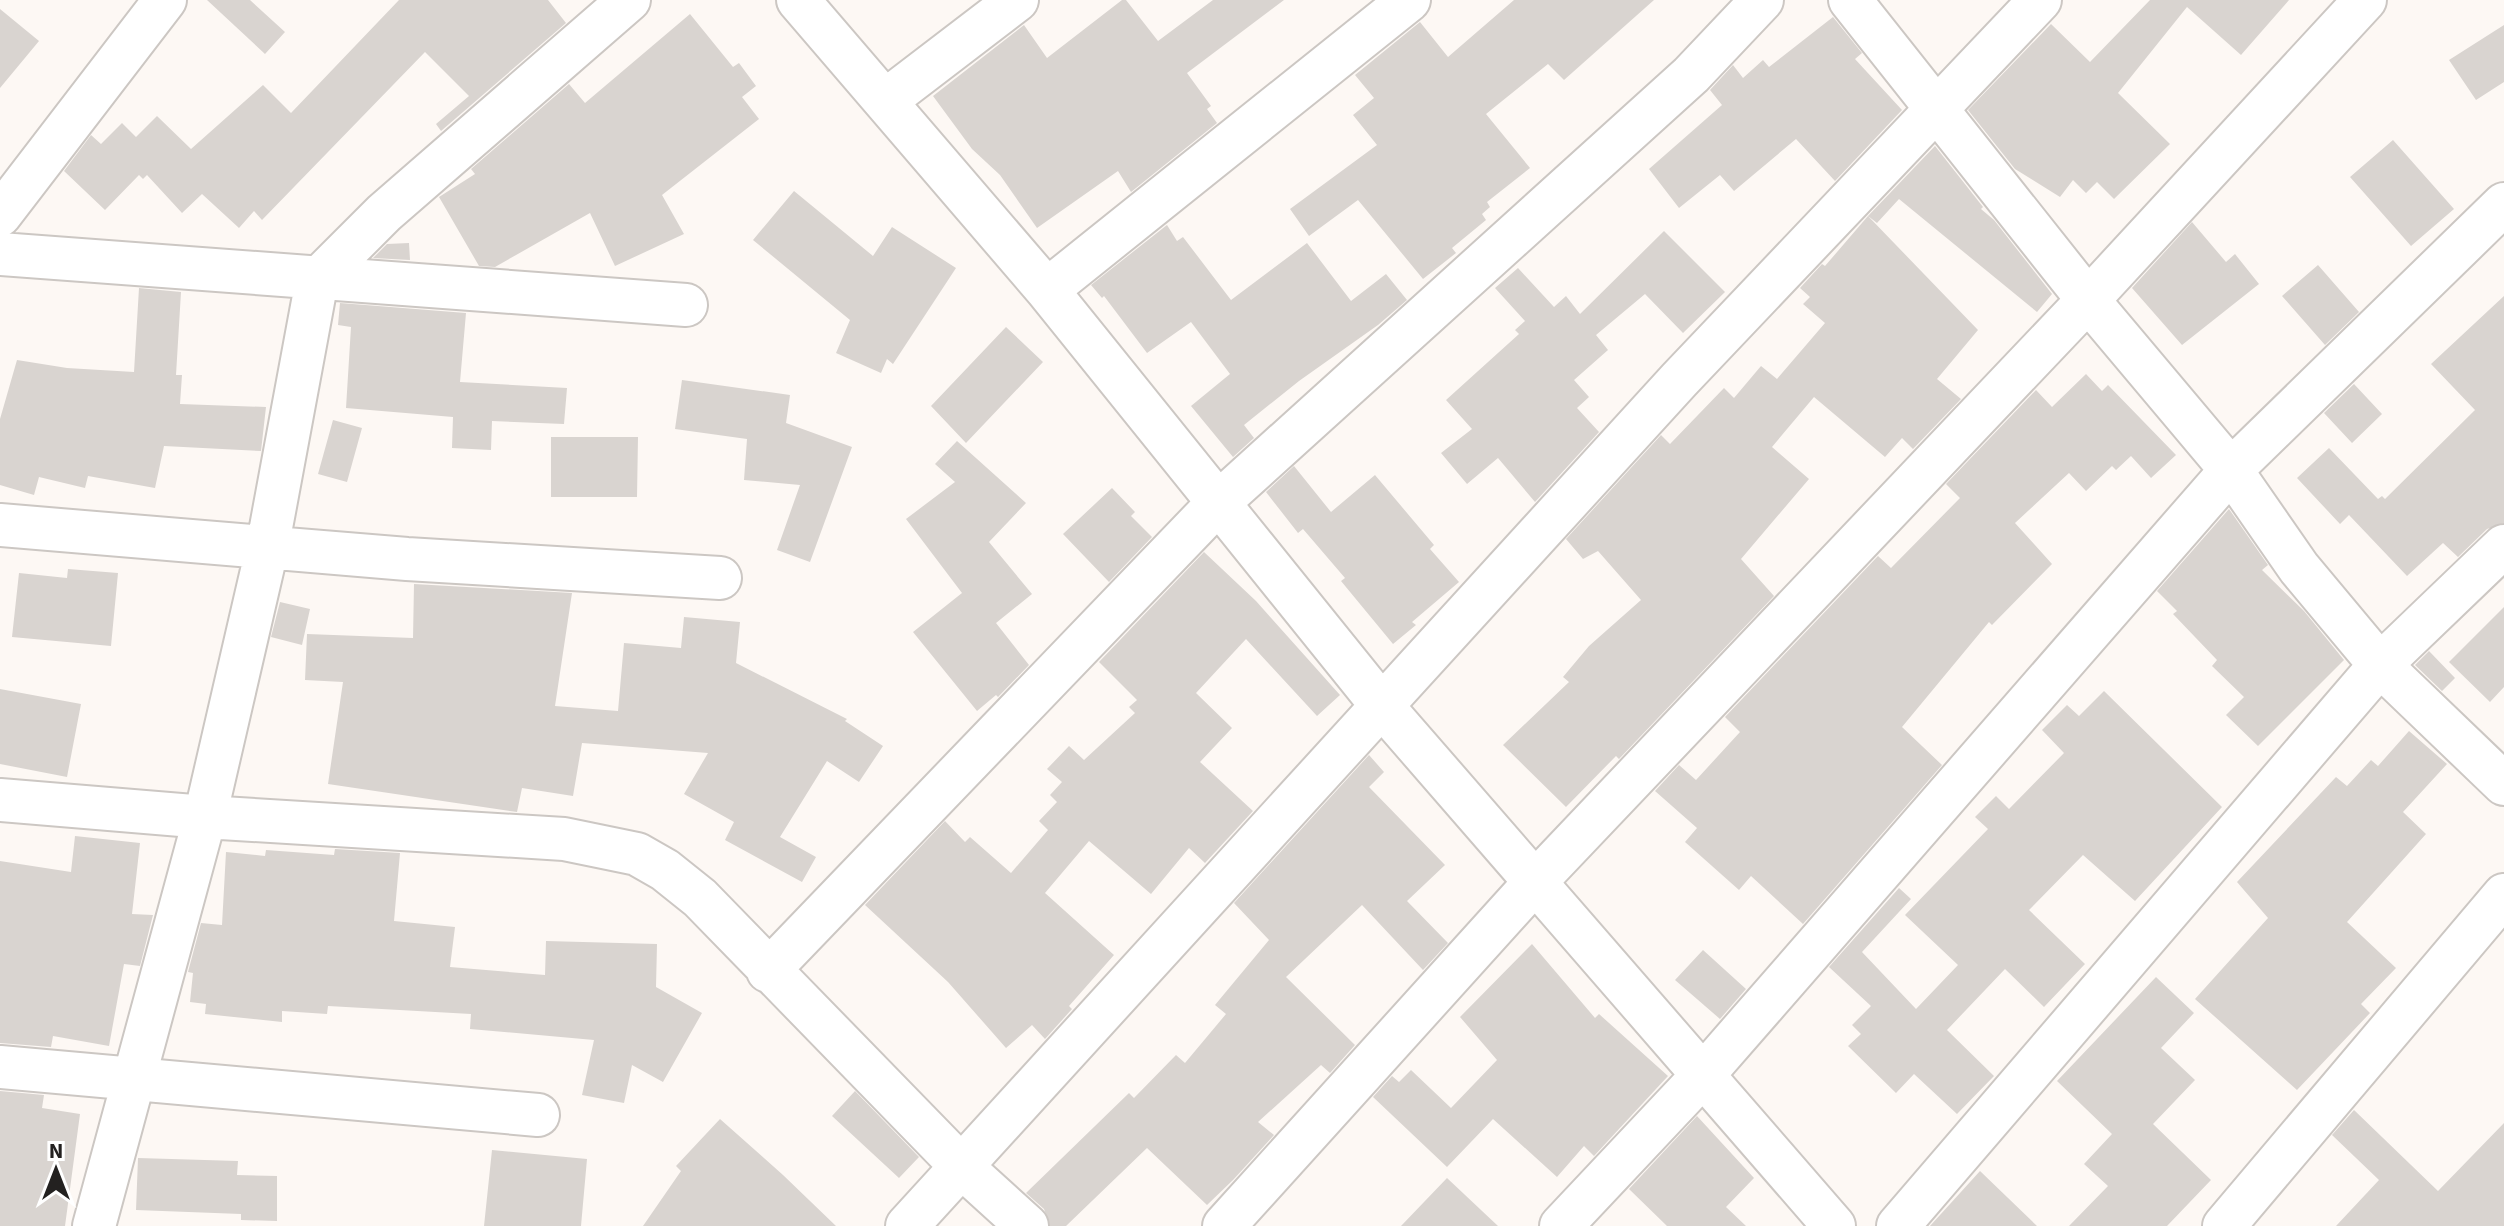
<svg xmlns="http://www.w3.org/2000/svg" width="2504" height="1226" font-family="'Source Sans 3',sans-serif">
<rect width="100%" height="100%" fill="#fdf8f4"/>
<path fill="#d9d4d0" d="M 207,0 L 250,0 L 285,32 L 265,54 Z
M 399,0 L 548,0 L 566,23 L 441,131 L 436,124 L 469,96 L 425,52 L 262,220 L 254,211 L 239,228 L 202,194 L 182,213 L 147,175 L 143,179 L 139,175 L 105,210 L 64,171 L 91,135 L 101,144 L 122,123 L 136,137 L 157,116 L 191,149 L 263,85 L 291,113 Z
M 1122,0 L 1126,0 L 1158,41 L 1213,0 L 1284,0 L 1187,73 L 1211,106 L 1207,109 L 1217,123 L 1131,192 L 1118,171 L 1037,228 L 1000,175 L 972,149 L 933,96 L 1024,25 L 1047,58 Z
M 1514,0 L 1654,0 L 1564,80 L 1548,64 L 1486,114 L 1530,168 L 1487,202 L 1490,207 L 1482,214 L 1486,220 L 1452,248 L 1456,253 L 1423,279 L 1358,200 L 1309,236 L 1290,209 L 1377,145 L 1353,115 L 1374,98 L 1355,75 L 1420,22 L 1448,57 Z
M 2150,0 L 2289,0 L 2241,55 L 2187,7 L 2118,93 L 2170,144 L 2114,199 L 2097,182 L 2086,193 L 2073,180 L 2060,197 L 2015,169 L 1968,110 L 2051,24 L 2090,62 Z
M 0,9 L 39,41 L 0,88 Z
M 690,14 L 733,67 L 739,63 L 756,86 L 742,97 L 759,119 L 662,195 L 684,234 L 615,266 L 590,213 L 495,267 L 479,266 L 439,197 L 475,174 L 471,169 L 569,84 L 585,103 Z
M 1833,17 L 1862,53 L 1855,59 L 1902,110 L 1835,181 L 1796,139 L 1734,191 L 1720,175 L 1679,208 L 1649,169 L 1722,105 L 1710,90 L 1733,65 L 1743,78 L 1763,60 L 1769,67 Z
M 2504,25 L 2504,82 L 2476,100 L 2449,60 Z
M 2393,140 L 2454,209 L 2411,246 L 2350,177 Z
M 1935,146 L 1983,207 L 1981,209 L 1994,220 L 2052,294 L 2037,312 L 1899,199 L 1877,223 L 1868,216 Z
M 794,191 L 873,256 L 892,227 L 956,268 L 893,364 L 887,359 L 881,373 L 836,353 L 850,320 L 753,240 Z
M 1868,216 L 1978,330 L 1937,379 L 1961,399 L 1913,449 L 1902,438 L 1885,457 L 1814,397 L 1772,447 L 1809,479 L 1741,559 L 1774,596 L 1619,759 L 1616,756 L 1566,807 L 1503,745 L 1569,682 L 1563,677 L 1589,646 L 1641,600 L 1598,551 L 1583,559 L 1566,539 L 1661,435 L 1670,444 L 1724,388 L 1734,398 L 1761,366 L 1777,379 L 1825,323 L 1803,304 L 1810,297 L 1800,288 L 1822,264 L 1825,266 Z
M 2192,222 L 2226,262 L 2235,254 L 2259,284 L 2182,345 L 2132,288 Z
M 1167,225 L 1177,241 L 1183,237 L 1231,300 L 1307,243 L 1351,301 L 1386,274 L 1407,300 L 1378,325 L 1299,381 L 1244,425 L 1254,438 L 1233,457 L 1191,406 L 1230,374 L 1191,322 L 1147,353 L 1104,296 L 1102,298 L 1091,285 Z
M 1664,231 L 1725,292 L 1683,333 L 1645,294 L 1596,335 L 1608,350 L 1574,380 L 1589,397 L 1577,408 L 1599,432 L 1535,502 L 1498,458 L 1467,484 L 1441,453 L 1472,429 L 1446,400 L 1519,334 L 1515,330 L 1525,321 L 1495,288 L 1518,268 L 1554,307 L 1566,296 L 1580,314 Z
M 409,243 L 410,260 L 373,258 L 387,244 Z
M 2318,265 L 2359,312 L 2325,345 L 2282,296 Z
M 139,288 L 181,292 L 176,375 L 182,375 L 180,404 L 266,407 L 261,451 L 164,446 L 155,488 L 88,476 L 85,488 L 39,477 L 34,495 L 0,485 L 0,419 L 17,360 L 67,368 L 134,372 Z
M 2504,296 L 2504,523 L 2487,529 L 2458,557 L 2443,543 L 2407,576 L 2349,515 L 2340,524 L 2297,478 L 2329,448 L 2378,499 L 2382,496 L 2385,499 L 2475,410 L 2431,364 Z
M 340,303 L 466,313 L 460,382 L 567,388 L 564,424 L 492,421 L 491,450 L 452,448 L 453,417 L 346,408 L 351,327 L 338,325 Z
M 1006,327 L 1043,362 L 966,443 L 931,406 Z
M 2086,374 L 2102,391 L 2108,385 L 2176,455 L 2151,478 L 2131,456 L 2116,470 L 2112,466 L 2086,491 L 2069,473 L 2015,523 L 2052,564 L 1992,625 L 1989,622 L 1902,727 L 1942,765 L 1803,924 L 1751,876 L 1739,890 L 1685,842 L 1697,828 L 1655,791 L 1679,765 L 1696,780 L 1740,732 L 1725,717 L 1878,556 L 1891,568 L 1960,498 L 1946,484 L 2036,390 L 2052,407 Z
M 682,380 L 790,395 L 786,423 L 852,447 L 810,562 L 777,550 L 800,485 L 744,480 L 747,439 L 675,429 Z
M 2354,384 L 2382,414 L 2352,443 L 2324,413 Z
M 333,420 L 362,428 L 347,482 L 318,474 Z
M 551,437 L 638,437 L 637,497 L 551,497 Z
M 957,441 L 1026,503 L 989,542 L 1032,594 L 996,623 L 1029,665 L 998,697 L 996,695 L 977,711 L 913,632 L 962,593 L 906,519 L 955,482 L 935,464 Z
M 1294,466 L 1331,512 L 1375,475 L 1434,545 L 1430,549 L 1459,582 L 1412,622 L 1416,625 L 1393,644 L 1341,581 L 1345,578 L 1303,529 L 1298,533 L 1266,492 Z
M 1112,488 L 1135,512 L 1131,516 L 1152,537 L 1109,582 L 1063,534 Z
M 2229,509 L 2268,565 L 2262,570 L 2304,611 L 2344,660 L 2258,746 L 2226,715 L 2244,697 L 2212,666 L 2217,660 L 2173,614 L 2177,611 L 2157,591 Z
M 1204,552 L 1256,601 L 1340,695 L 1317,716 L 1246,639 L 1196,693 L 1232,728 L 1200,762 L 1253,811 L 1205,863 L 1189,848 L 1151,894 L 1089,841 L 1045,893 L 1114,955 L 1069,1006 L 1072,1009 L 1045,1039 L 1032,1025 L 1006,1048 L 948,982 L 865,905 L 945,821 L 965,842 L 970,837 L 1011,873 L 1048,830 L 1039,821 L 1057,802 L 1050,795 L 1062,782 L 1047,769 L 1069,746 L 1084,760 L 1135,713 L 1129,707 L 1137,700 L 1099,662 Z
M 68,569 L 118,573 L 111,646 L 12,637 L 19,573 L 67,578 Z
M 414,584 L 572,593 L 555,706 L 618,711 L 624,643 L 681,648 L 684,617 L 740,622 L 736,663 L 847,719 L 845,721 L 883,746 L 859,782 L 827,761 L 780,837 L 816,857 L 802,882 L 725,840 L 734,822 L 684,794 L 708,753 L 582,743 L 573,796 L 522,788 L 517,812 L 328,784 L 343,682 L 305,680 L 307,634 L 413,638 Z
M 280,602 L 310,609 L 302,645 L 271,637 Z
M 2504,607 L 2504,687 L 2490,702 L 2449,662 Z
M 2429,651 L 2455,678 L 2442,691 L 2415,665 Z
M 0,689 L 81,704 L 67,777 L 0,764 Z
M 2104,691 L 2222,807 L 2135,901 L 2083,855 L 2029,910 L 2085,964 L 2044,1007 L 2005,969 L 1947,1030 L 1994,1076 L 1957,1114 L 1914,1074 L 1896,1093 L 1848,1046 L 1861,1034 L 1852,1025 L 1871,1006 L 1829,967 L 1899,888 L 1911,899 L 1862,952 L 1916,1009 L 1958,965 L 1905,915 L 1988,829 L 1975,817 L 1996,796 L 2009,809 L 2064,753 L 2042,730 L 2067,705 L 2079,716 Z
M 2409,731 L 2447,764 L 2403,812 L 2426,834 L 2347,922 L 2396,968 L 2361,1004 L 2370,1013 L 2297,1090 L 2195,999 L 2268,918 L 2237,882 L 2336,777 L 2347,786 L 2371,760 L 2378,766 Z
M 1369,755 L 1384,772 L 1369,787 L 1445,865 L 1407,901 L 1448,943 L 1423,970 L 1362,905 L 1286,977 L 1355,1045 L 1330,1073 L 1321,1065 L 1258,1122 L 1274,1135 L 1233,1180 L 1207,1205 L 1147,1148 L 1066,1226 L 1050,1226 L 1044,1209 L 1026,1193 L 1129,1093 L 1134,1098 L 1176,1055 L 1185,1063 L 1226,1014 L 1215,1005 L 1269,940 L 1234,903 Z
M 75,836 L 140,843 L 132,914 L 153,915 L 140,966 L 124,964 L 109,1046 L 53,1036 L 51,1047 L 0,1043 L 0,861 L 71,872 Z
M 335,849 L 400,853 L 394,921 L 455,927 L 450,967 L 545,975 L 546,941 L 657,944 L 656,987 L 702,1013 L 663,1082 L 632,1065 L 624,1103 L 582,1095 L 594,1040 L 470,1029 L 471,1014 L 328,1006 L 327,1014 L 282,1011 L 282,1022 L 205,1014 L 206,1004 L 190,1002 L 193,973 L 188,972 L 201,923 L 222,925 L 226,852 L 265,856 L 266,850 L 334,855 Z
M 1532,944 L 1595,1018 L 1599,1014 L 1668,1076 L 1594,1156 L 1584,1146 L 1557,1177 L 1493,1119 L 1447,1167 L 1373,1097 L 1392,1076 L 1399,1082 L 1411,1070 L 1451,1108 L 1497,1060 L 1460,1017 Z
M 1703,950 L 1746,989 L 1720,1019 L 1675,980 Z
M 2156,977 L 2194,1013 L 2161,1048 L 2195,1080 L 2153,1124 L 2211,1180 L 2167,1226 L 2069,1226 L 2108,1186 L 2084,1164 L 2112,1134 L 2057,1081 Z
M 0,1091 L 44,1095 L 42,1108 L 80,1114 L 65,1226 L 0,1226 Z
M 855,1091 L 919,1157 L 899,1178 L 832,1116 Z
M 2354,1110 L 2438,1191 L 2504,1123 L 2504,1226 L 2336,1226 L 2379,1180 L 2332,1135 Z
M 1697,1116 L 1754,1178 L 1726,1207 L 1746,1226 L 1667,1226 L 1629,1189 Z
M 720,1119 L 783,1175 L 836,1226 L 643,1226 L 681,1171 L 676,1166 Z
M 492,1150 L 587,1159 L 581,1226 L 484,1226 Z
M 138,1158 L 238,1161 L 237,1175 L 277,1176 L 277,1221 L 241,1220 L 241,1214 L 136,1210 Z
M 1980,1171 L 2037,1226 L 1930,1226 Z
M 1447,1178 L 1498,1226 L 1401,1226 Z"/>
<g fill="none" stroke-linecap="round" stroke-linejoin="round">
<g stroke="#ccc7c3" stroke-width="46">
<path id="minor" d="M 798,0 L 1047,290 L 1383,707 L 1834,1226
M 1850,0 L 2088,300 L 2231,470 L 2299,568 L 2380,665 L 2504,784
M 885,101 L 1017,0
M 0,215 L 165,0
M 0,254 L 686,305
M 1047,290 L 1409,0
M 0,525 L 407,559 L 720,578
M 0,800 L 205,817 L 564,839 L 637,854 L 665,870 L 700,898 L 962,1167 L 1027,1226
M 768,971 L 1218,503 L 1691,75 L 1762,0
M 0,1067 L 538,1115
M 94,1226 L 205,817 L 267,549 L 317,280 L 384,213 L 629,0
M 907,1226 L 1679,380 L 2040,0
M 1224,1226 L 1536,881 L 2088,300 L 2365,0
M 1561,1226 L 1704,1074 L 2231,470 L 2504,204
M 1898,1226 L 2380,665 L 2504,546
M 2224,1226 L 2504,895"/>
</g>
<use href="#minor" stroke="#fff" stroke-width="42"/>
</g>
<g transform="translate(56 1170)" stroke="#ffffff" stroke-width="6" paint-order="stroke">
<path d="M0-6L14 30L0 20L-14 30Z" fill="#232120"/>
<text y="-12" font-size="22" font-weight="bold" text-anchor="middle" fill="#232120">N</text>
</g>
</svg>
